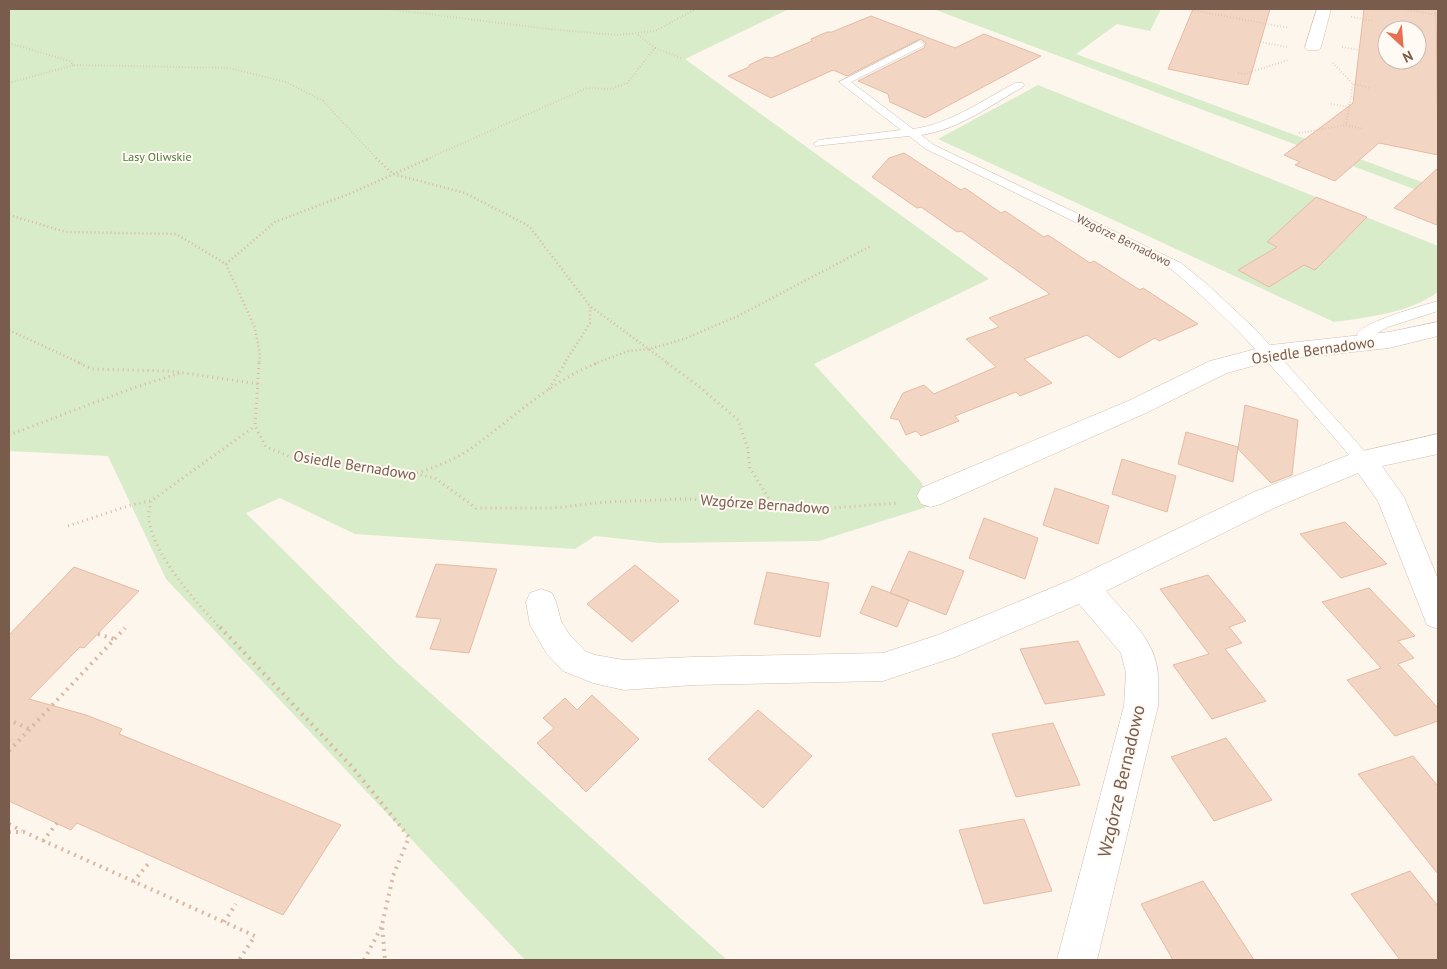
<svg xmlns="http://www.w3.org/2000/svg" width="1447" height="969" font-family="'PT Sans',sans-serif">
<rect width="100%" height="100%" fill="#fdf6ec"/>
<path fill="#d8ecc9" d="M 9,9 L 789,9 L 685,59 L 989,279 L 814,364 L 922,483 L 930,506 L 819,541 L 660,543 L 595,536 L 575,549 L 355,534 L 280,498 L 246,513 L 396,662 L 727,960 L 525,960 L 166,579 L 108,456 L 9,451 Z
M 933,9 L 1161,9 L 1150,31 L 1117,24 L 1076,54 L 1438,188 L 1438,198 Z
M 1038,85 L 1438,246 L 1438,292 C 1409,313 1369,317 1334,322 L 938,139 Z"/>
<path fill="#f3d5c3" stroke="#e6bba3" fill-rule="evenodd" d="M 1193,9 L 1270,9 L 1248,85 L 1168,69 Z
M 1364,9 L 1436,9 L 1438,155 L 1379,143 L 1335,181 L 1295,165 L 1300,162 L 1284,155 L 1353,103 ZM 1387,30 L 1417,30 L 1417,60 L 1387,60 Z
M 871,16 L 955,48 L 984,34 L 1041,56 L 925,118 L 890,102 L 888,94 L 858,81 L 924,48 L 926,43 L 920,39 L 847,76 L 833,70 L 771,98 L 728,76 L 749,67 L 749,65 L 766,57 L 772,58 L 812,41 L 811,39 L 827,32 L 832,32 Z
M 904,153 L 961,190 L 965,188 L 1001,213 L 1005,211 L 1044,237 L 1048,235 L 1090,263 L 1094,261 L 1140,290 L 1143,288 L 1198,324 L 1159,341 L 1155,338 L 1119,358 L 1087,335 L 1024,359 L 1052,383 L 1020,396 L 1016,392 L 955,416 L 959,421 L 921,436 L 916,431 L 906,435 L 899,420 L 890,418 L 903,393 L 924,385 L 934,394 L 996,367 L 966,339 L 999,327 L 989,318 L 1050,294 L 961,231 L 957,232 L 921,207 L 917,208 L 872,177 L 889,158 Z
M 1438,168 L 1437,225 L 1394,208 Z
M 1316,197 L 1367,217 L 1315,270 L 1304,265 L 1269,287 L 1238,270 L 1277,247 L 1267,242 Z
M 1245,405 L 1298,420 L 1292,475 L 1271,483 L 1238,449 Z
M 1186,432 L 1238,447 L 1233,482 L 1178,464 Z
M 1122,459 L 1176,476 L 1167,512 L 1112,494 Z
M 1055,488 L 1109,506 L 1098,544 L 1043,525 Z
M 984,518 L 1038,538 L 1025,579 L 969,558 Z
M 1345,522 L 1387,564 L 1341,578 L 1300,534 Z
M 909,551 L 964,571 L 946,615 L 890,593 Z
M 436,564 L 497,569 L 469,653 L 430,649 L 441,619 L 416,617 Z
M 635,565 L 679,601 L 632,642 L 587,604 Z
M 74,567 L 139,591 L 84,648 L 80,647 L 29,699 L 86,715 L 122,729 L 119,734 L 341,825 L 283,915 L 77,823 L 71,830 L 9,801 L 9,635 Z
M 767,572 L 829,583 L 820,637 L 754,624 Z
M 1208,575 L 1246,621 L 1229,627 L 1242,643 L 1225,649 L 1266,701 L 1212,719 L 1173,665 L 1209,654 L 1160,589 Z
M 872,586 L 909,600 L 897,627 L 860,613 Z
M 1369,588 L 1415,636 L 1398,641 L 1414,658 L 1398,664 L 1438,708 L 1438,721 L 1395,736 L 1347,680 L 1381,668 L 1322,602 Z
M 1078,641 L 1105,695 L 1045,704 L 1020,649 Z
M 592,695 L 639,739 L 586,792 L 537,743 L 554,728 L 543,718 L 565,698 L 577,710 Z
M 758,710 L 812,756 L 763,808 L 708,759 Z
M 1053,723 L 1080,785 L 1016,797 L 992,734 Z
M 1226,738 L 1272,800 L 1214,821 L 1171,757 Z
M 1413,756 L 1438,786 L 1438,874 L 1358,774 Z
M 1024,819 L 1052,891 L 984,904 L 959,830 Z
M 1410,871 L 1438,906 L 1438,960 L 1400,960 L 1351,894 Z
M 1203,881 L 1254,960 L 1173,960 L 1141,904 Z"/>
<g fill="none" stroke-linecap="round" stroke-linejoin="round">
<g stroke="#d1beb0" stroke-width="1">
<path id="lane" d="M 919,41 L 924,44 L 923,46 L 851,82 L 913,129 C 950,124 983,100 1015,83 L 1023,83 L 1024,85 L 1023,87 C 991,105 958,130 921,135 L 934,145 L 1181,263 L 1207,284 L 1256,330 L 1369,456 L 1372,460 L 1369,464 L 1363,466 L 1357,464 C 1298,396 1241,327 1171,269 L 926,149 L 909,136 L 815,146 L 813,144 L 819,140 L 901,130 L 839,82 Z
M 1438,301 L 1438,311 L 1388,327 L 1372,336 L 1376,342 L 1373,345 L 1363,345 L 1357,334 C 1365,321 1422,306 1438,301 Z"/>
</g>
<g stroke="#d1beb0" stroke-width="1">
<path id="street" d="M 1317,9 L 1331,9 L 1321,47 L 1319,50 L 1307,50 L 1305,47 Z
M 1438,322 L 1438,336 L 1389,348 L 1271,361 L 1227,373 L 1146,413 L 941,504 L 931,507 L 921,504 L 917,496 L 921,488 L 1128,401 L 1210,361 L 1271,345 L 1389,332 Z
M 1438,434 L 1438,454 L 1382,466 L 1404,497 L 1438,579 L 1438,629 L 1427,625 L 1378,501 L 1358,473 L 1274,508 L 1106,591 C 1127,616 1156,640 1158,675 C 1159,685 1158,696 1158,706 L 1097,960 L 1057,960 L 1124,706 L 1126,673 L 1121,653 L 1079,604 L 955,657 L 883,681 L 693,685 L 624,690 L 593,683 L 563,671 L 547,654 L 530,625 L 526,602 L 530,593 L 541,589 L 552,593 L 556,602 L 561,621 L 569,634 L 585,651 L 595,655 L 624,660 L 693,657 L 883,653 L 938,635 L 1073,579 L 1254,492 L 1354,453 Z"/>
</g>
<path stroke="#d9b8a5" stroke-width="2" stroke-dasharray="0.5 2.5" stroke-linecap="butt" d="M 388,9 L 557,30 L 618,35 L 655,31 L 696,9
M 1186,9 L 1289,28
M 1266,9 L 1281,9
M 1402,9 L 1438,15
M 1351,17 L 1374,21
M 1260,42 L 1287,47
M 9,43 L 69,61 L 74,65 L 229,68 L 286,82 L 323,101 L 377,159
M 1342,47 L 1359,50
M 655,48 L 681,58
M 1333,63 L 1353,84 L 1370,88
M 1238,73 L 1245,74 L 1288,60
M 9,83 L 74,65
M 1353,84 L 1346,125 L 1364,129
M 1331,104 L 1349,107
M 1299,133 L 1346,125
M 427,159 L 587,88 L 612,89 L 627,83 L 655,48 L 637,34"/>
<path stroke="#d9b8a5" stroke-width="2.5" stroke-dasharray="1 3" stroke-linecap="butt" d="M 376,158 L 393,174 L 465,193 L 529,226 L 590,306 L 669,364
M 9,215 L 66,232 L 176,234 L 226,264 L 255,328 L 260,355 L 259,364
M 226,264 L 275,222 L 349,194 L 430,158
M 9,330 L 82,364
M 564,364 L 590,323 L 590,307
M 594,364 L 628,351 L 649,349 L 684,339 L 738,316 L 871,246"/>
<path stroke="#d9b8a5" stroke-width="3" stroke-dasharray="1 4" stroke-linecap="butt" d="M 79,363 L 92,369 L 171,371 L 258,384
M 259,363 L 255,426 L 266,447 L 291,457 L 326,463 L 374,465 L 435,478 L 476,508 L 554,508 L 605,502 L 684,499 L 771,503 L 820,509 L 898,503
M 667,363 L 696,384 L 738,420 L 748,449 L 750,468 L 771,502
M 549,389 L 565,363
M 9,435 L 133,388 L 180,373
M 417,473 C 436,467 456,459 473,447 C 513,418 551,381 597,363
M 68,526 L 131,505 L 151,501
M 221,629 C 196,602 154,556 149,520 C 148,514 150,507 151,501 L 255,426"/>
<path stroke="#d9b8a5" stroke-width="4" stroke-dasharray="2 5" stroke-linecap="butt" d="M 220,627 L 354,769 L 409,837 L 393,876 L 382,925 L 385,960
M 98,634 L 114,639
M 14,722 L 29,729
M 9,751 L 125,628
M 9,824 L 22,831
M 9,832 L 24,832 L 255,936 L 239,960
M 43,841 L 57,823
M 133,882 L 148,864
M 224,922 L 236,904
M 364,960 L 382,926"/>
<use href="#lane" fill="#fff" fill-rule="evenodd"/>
<use href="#street" fill="#fff" fill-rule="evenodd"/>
</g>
<g text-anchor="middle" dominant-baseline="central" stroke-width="4" stroke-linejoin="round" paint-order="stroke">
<g font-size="12" fill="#537a41" stroke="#fffaf3">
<text x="157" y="156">Lasy Oliwskie</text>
</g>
<g font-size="12" fill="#7a5c4d" stroke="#fffaf3">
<text transform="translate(1124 240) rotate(26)">Wzgórze Bernadowo</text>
</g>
<g font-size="15" fill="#7a5c4d" stroke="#fffaf3">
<text transform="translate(1313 350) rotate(-8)">Osiedle Bernadowo</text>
<text transform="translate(355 465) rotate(9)">Osiedle Bernadowo</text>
<text transform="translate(765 504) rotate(4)">Wzgórze Bernadowo</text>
</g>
<g font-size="18" fill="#7a5c4d" stroke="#fffaf3">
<text transform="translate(1121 781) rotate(-77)">Wzgórze Bernadowo</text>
</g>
</g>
<rect width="1447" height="969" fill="none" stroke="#7a5c4d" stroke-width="20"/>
<g transform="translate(1402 45) rotate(154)"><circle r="24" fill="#fffaf3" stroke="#cabbb1"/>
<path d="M0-4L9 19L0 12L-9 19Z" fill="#e76f51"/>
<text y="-8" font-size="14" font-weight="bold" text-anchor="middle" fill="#7a5c4d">N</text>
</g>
</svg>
